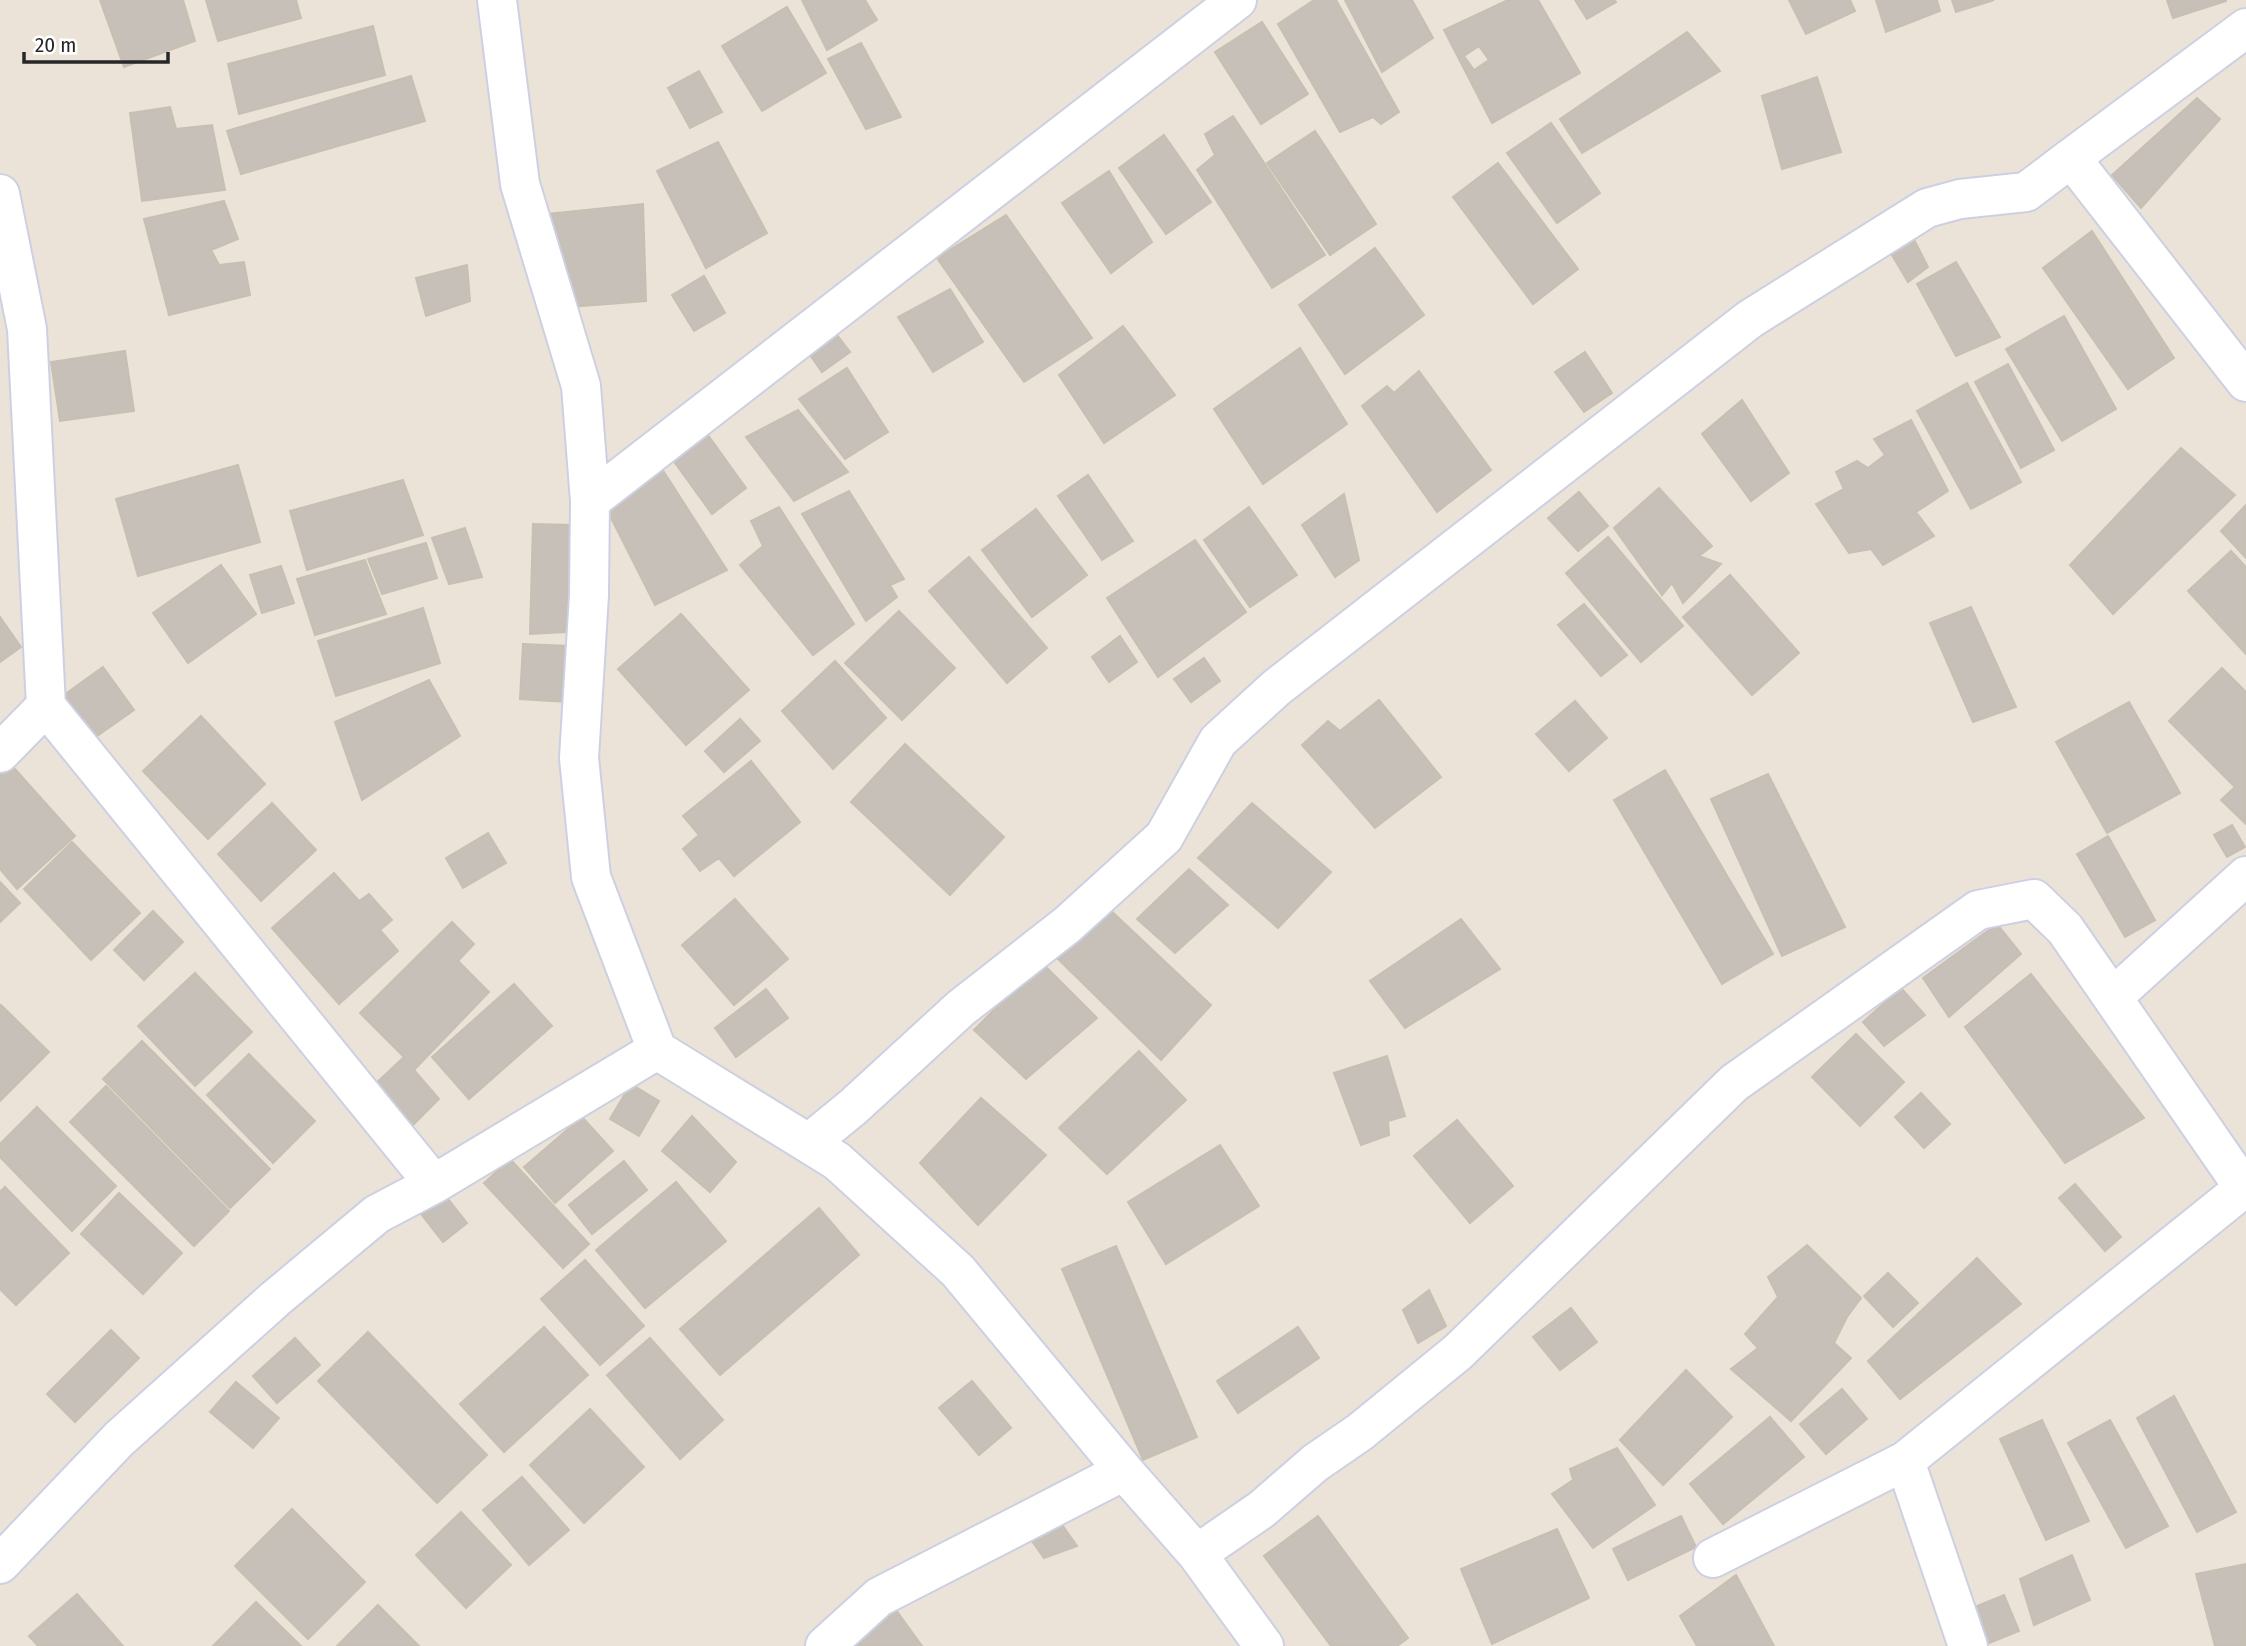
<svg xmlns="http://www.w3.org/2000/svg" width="2246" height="1646" font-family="'Fira Sans Condensed',sans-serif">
<rect width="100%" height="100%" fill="#ebe3d8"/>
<path fill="#c6c0b8" stroke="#c6bfb2" stroke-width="2" fill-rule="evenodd" d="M 100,0 L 183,0 L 195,41 L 124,67 Z
M 206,0 L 296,0 L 301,18 L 218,41 Z
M 802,0 L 865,0 L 877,20 L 827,50 Z
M 1314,0 L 1336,0 L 1399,112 L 1381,124 L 1373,117 L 1340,132 L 1278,24 Z
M 1345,0 L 1412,0 L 1433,38 L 1382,72 Z
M 1508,0 L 1538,0 L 1580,73 L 1492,123 L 1444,30 ZM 1479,46 L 1489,60 L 1474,70 L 1464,56 Z
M 1575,0 L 1614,0 L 1616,2 L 1587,19 Z
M 1789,0 L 1850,0 L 1855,11 L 1806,34 Z
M 1876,0 L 1937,0 L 1940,11 L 1886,32 Z
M 1952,0 L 1994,0 L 1956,12 Z
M 2167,0 L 2226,0 L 2226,1 L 2173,18 Z
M 787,7 L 826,73 L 762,111 L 722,46 Z
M 1262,22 L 1308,94 L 1261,124 L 1215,52 Z
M 373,26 L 385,75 L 239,114 L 228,64 Z
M 1687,32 L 1720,71 L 1582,153 L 1560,119 Z
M 861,43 L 901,117 L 866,129 L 828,59 Z
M 699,71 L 722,112 L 690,128 L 668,88 Z
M 411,76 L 425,121 L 241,174 L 227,131 Z
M 1817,77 L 1841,152 L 1782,169 L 1762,96 Z
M 2197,98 L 2220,119 L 2141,208 L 2112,175 Z
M 170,107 L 176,129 L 212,125 L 225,190 L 142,201 L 130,113 Z
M 1233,116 L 1325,255 L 1272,288 L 1197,170 L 1215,155 L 1205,134 Z
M 1551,123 L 1600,193 L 1557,223 L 1507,153 Z
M 1315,131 L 1376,224 L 1330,255 L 1267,163 Z
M 1164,135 L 1211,202 L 1166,234 L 1119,168 Z
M 718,142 L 767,233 L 706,268 L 657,171 Z
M 1498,163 L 1578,269 L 1533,304 L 1453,197 Z
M 1109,171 L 1152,242 L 1111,273 L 1062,203 Z
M 224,201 L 238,239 L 211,250 L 219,265 L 244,262 L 250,295 L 169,315 L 144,219 Z
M 643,204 L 646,301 L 569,307 L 548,214 Z
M 1006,215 L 1092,338 L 1024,382 L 937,258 Z
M 2092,231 L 2174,358 L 2128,389 L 2043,268 Z
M 1910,232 L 1928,267 L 1908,282 L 1886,245 Z
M 1375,248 L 1424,315 L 1345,374 L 1299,305 Z
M 1956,262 L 2000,337 L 1956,356 L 1917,284 Z
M 467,265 L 470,301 L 426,316 L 416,278 Z
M 704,276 L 725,313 L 694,331 L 672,295 Z
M 950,289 L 983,342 L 933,372 L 898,317 Z
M 2064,316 L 2116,409 L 2062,441 L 2006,349 Z
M 828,323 L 850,352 L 822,372 L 801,342 Z
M 1123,326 L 1175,395 L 1104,443 L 1059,375 Z
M 1300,348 L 1347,424 L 1263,484 L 1214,409 Z
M 125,351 L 134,411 L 60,421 L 51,362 Z
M 1585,352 L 1612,393 L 1584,412 L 1555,372 Z
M 2008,364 L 2054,450 L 2021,468 L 1975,382 Z
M 847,368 L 888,432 L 845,459 L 799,399 Z
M 1419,371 L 1491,470 L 1437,512 L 1362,406 L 1387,386 L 1394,393 Z
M 1967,383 L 2021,482 L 1971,509 L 1917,411 Z
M 1742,400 L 1789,473 L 1751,501 L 1702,434 Z
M 798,410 L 848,472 L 794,501 L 746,437 Z
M 1911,420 L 1948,491 L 1916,512 L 1934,536 L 1883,565 L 1871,549 L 1849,553 L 1816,504 L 1844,489 L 1836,472 L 1857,461 L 1868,468 L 1885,455 L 1874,439 Z
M 705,431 L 746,488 L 712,514 L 670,456 Z
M 2181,448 L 2235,495 L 2113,614 L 2070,565 Z
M 238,465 L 260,542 L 138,576 L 116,499 Z
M 662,469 L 727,570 L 655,605 L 603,502 Z
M 1088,475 L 1133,541 L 1102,560 L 1058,496 Z
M 403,480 L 423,535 L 307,570 L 290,511 Z
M 1659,488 L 1712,546 L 1699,556 L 1721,564 L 1683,603 L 1672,583 L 1662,595 L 1614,528 Z
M 849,491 L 904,579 L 890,585 L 897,597 L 866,621 L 802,514 Z
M 1579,492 L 1608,526 L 1578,551 L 1548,518 Z
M 1344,494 L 1359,560 L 1335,577 L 1302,525 Z
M 2246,505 L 2246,558 L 2221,531 Z
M 779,507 L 854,624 L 813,655 L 740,565 L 763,546 L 751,521 Z
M 1249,507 L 1297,575 L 1250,607 L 1204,540 Z
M 1036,509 L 1087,575 L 1032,617 L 982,550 Z
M 533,524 L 570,525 L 566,632 L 530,634 Z
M 465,528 L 482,577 L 449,584 L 432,538 Z
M 1608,537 L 1683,626 L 1641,662 L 1566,573 Z
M 1195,540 L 1246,612 L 1158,677 L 1107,598 Z
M 426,543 L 437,578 L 382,594 L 368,559 Z
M 2231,551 L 2246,567 L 2246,654 L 2188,591 Z
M 969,557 L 1047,648 L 1007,683 L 929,591 Z
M 365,560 L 386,614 L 315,635 L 297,579 Z
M 221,565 L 256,614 L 188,663 L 153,613 Z
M 281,566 L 294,603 L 262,613 L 250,575 Z
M 1730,575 L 1799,653 L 1752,695 L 1683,617 Z
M 1584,604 L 1627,655 L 1601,676 L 1558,625 Z
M 1971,607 L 2016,707 L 1973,722 L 1930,623 Z
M 423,608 L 440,663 L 336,696 L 318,641 Z
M 899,611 L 955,668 L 902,720 L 845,663 Z
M 681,614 L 749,690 L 686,745 L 618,669 Z
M 0,617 L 21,647 L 0,662 Z
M 1120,636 L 1137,662 L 1109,682 L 1092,657 Z
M 523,644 L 569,646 L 566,702 L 520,699 Z
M 1204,658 L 1220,681 L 1191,702 L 1174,679 Z
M 835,661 L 886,718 L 833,769 L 782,711 Z
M 103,667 L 134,710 L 94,738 L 64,695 Z
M 2222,668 L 2246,692 L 2246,824 L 2221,800 L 2235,787 L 2169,721 Z
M 429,680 L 460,736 L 362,800 L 335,722 Z
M 1379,700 L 1441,777 L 1375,828 L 1302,745 L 1328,721 L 1340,731 Z
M 1575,701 L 1607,738 L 1569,771 L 1536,734 Z
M 2129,702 L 2180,793 L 2107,833 L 2056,742 Z
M 201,716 L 265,784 L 208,839 L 143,771 Z
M 740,719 L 760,741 L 724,772 L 705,751 Z
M 905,744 L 1004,837 L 950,895 L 851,802 Z
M 6,759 L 75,836 L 17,889 L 0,869 L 0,764 Z
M 751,761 L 800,822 L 734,876 L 719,858 L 700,871 L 683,849 L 699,835 L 683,816 Z
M 1665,770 L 1773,954 L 1722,984 L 1614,800 Z
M 1768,774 L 1845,927 L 1782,956 L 1711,799 Z
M 272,803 L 316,850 L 261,901 L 218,854 Z
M 1252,803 L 1331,872 L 1278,928 L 1198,858 Z
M 2232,825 L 2245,847 L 2227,857 L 2214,835 Z
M 488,833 L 506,863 L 463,888 L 446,858 Z
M 2108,836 L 2155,920 L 2125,937 L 2077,854 Z
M 72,842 L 140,913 L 91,960 L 24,889 Z
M 1189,869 L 1228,905 L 1175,953 L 1137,919 Z
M 334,873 L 359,901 L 369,894 L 392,920 L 380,930 L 398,951 L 339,1004 L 272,928 Z
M 0,882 L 20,903 L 0,922 Z
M 735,899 L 788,959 L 734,1005 L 682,945 Z
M 1106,906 L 1211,1005 L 1161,1060 L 1056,957 Z
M 153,911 L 183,942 L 144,980 L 114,950 Z
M 1461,919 L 1500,969 L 1405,1028 L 1370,981 Z
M 452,922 L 474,944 L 458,961 L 489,992 L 414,1070 L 439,1099 L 412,1126 L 373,1086 L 404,1057 L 360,1013 Z
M 1997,924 L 2021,954 L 1949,1017 L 1923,978 Z
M 1041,962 L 1097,1018 L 1026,1079 L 974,1030 Z
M 195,973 L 252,1032 L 195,1086 L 138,1026 Z
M 2031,974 L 2144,1118 L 2065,1163 L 1965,1027 Z
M 514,984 L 552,1026 L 469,1099 L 432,1057 Z
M 1901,988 L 1925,1015 L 1884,1046 L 1863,1022 Z
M 766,989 L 788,1018 L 736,1057 L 715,1028 Z
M 1,1005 L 49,1052 L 0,1101 L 0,1006 Z
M 1856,1034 L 1904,1082 L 1860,1126 L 1812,1077 Z
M 142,1041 L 270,1169 L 230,1208 L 103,1079 Z
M 1139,1051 L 1186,1100 L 1107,1174 L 1059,1128 Z
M 249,1054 L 315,1121 L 273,1163 L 207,1095 Z
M 1387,1056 L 1405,1116 L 1388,1121 L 1389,1135 L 1361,1145 L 1334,1073 Z
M 631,1084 L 659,1101 L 639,1136 L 610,1119 Z
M 106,1086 L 229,1211 L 194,1246 L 70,1122 Z
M 1921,1093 L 1950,1124 L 1924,1148 L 1895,1117 Z
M 981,1098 L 1046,1155 L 978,1225 L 920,1163 Z
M 37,1107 L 116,1186 L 72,1231 L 0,1157 L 0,1144 Z
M 692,1116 L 736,1162 L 710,1192 L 662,1151 Z
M 582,1117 L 613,1151 L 555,1203 L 524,1167 Z
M 1457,1120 L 1513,1186 L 1470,1223 L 1414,1156 Z
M 1220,1145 L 1259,1206 L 1166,1264 L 1128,1202 Z
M 510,1159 L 589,1244 L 563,1268 L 484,1183 Z
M 624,1161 L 647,1190 L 592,1234 L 569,1205 Z
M 676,1182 L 726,1241 L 645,1308 L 596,1250 Z
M 2075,1184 L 2121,1237 L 2105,1251 L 2059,1198 Z
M 5,1187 L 69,1253 L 16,1305 L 0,1289 L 0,1192 Z
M 119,1193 L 182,1253 L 143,1294 L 81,1234 Z
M 445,1195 L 467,1223 L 443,1242 L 421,1214 Z
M 819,1208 L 859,1255 L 720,1375 L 680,1329 Z
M 1807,1245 L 1861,1298 L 1847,1317 L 1834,1343 L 1851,1358 L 1791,1421 L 1731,1369 L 1758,1348 L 1745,1334 L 1778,1297 L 1768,1277 Z
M 1116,1246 L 1197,1437 L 1143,1460 L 1062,1269 Z
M 1977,1258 L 2021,1304 L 1900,1399 L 1868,1361 Z
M 585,1260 L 644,1326 L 600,1365 L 541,1299 Z
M 1888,1273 L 1918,1303 L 1893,1327 L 1864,1296 Z
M 1429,1290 L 1446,1326 L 1418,1343 L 1403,1310 Z
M 1571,1308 L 1597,1342 L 1560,1370 L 1533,1337 Z
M 544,1327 L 588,1375 L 504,1452 L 460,1404 Z
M 1298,1327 L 1319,1358 L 1238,1413 L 1217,1381 Z
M 111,1330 L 139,1358 L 75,1422 L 47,1394 Z
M 368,1332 L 487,1455 L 437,1503 L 318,1381 Z
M 295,1338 L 320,1365 L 277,1403 L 253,1376 Z
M 650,1338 L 723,1420 L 680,1459 L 607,1375 Z
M 1686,1370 L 1732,1417 L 1663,1485 L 1620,1440 Z
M 972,1381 L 1011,1428 L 979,1455 L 939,1408 Z
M 236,1382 L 279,1418 L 253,1448 L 210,1412 Z
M 1842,1389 L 1867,1419 L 1826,1454 L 1800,1424 Z
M 2174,1396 L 2236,1512 L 2197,1532 L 2137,1418 Z
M 590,1409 L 644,1467 L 584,1523 L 530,1465 Z
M 1770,1417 L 1804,1457 L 1723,1524 L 1690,1484 Z
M 2042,1420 L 2089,1521 L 2046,1540 L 2000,1439 Z
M 2110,1420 L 2168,1526 L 2126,1548 L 2068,1443 Z
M 1617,1448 L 1655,1505 L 1593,1548 L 1552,1494 L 1573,1480 L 1570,1469 Z
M 522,1477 L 569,1530 L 529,1565 L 483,1510 Z
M 292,1509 L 365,1582 L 308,1639 L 235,1566 Z
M 461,1512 L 511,1565 L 466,1608 L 416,1555 Z
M 1055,1515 L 1077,1546 L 1044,1558 L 1027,1534 Z
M 1318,1516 L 1408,1638 L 1397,1646 L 1331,1646 L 1264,1556 Z
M 1681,1516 L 1696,1547 L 1628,1580 L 1613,1549 Z
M 1557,1529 L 1589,1598 L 1492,1644 L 1461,1569 Z
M 2072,1555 L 2090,1600 L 2034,1625 L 2020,1579 Z
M 2246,1564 L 2246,1646 L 2215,1646 L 2196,1574 Z
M 1736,1575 L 1774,1646 L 1697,1646 L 1680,1616 Z
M 77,1594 L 123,1646 L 38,1646 L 29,1636 Z
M 2004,1595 L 2019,1631 L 1982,1646 L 1965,1611 Z
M 256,1602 L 301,1646 L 213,1646 Z
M 378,1605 L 419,1646 L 337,1646 Z
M 896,1610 L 922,1646 L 846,1646 Z"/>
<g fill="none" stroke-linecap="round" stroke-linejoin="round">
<g stroke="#cdd0e2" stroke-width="42">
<path id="minor" d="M 497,0 L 520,184 L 581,386 L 590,501 L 589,595 L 579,758 L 591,877 L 657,1050 L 837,1161 L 958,1271 L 1124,1471 L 1197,1554 L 1264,1646
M 2071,158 L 2246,28
M 0,194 L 27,329 L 46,706 L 434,1184
M 590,501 L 1237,0
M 0,753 L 46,706
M 2113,997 L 2246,876
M 809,1143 L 853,1107 L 961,1008 L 1067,925 L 1164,837 L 1218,741 L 1276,688 L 1750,319 L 1927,208 L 1960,199 L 2026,192 L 2071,158 L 2246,382
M 1905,1461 L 1968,1646
M 1197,1554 L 1262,1509 L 1315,1463 L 1360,1432 L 1458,1352 L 1734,1083 L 1978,910 L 2034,899 L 2065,929 L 2246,1191
M 1713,1558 L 1905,1461 L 2244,1188
M 0,1564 L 119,1439 L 275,1299 L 377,1214 L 434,1184 L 657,1050
M 825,1646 L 879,1597 L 1124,1471"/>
</g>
<use href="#minor" stroke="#fff" stroke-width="38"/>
</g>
<path d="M24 52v10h144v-10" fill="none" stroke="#272727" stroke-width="3.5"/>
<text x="35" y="52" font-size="21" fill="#272727" stroke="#ffffff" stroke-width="5" paint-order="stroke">20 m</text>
</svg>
